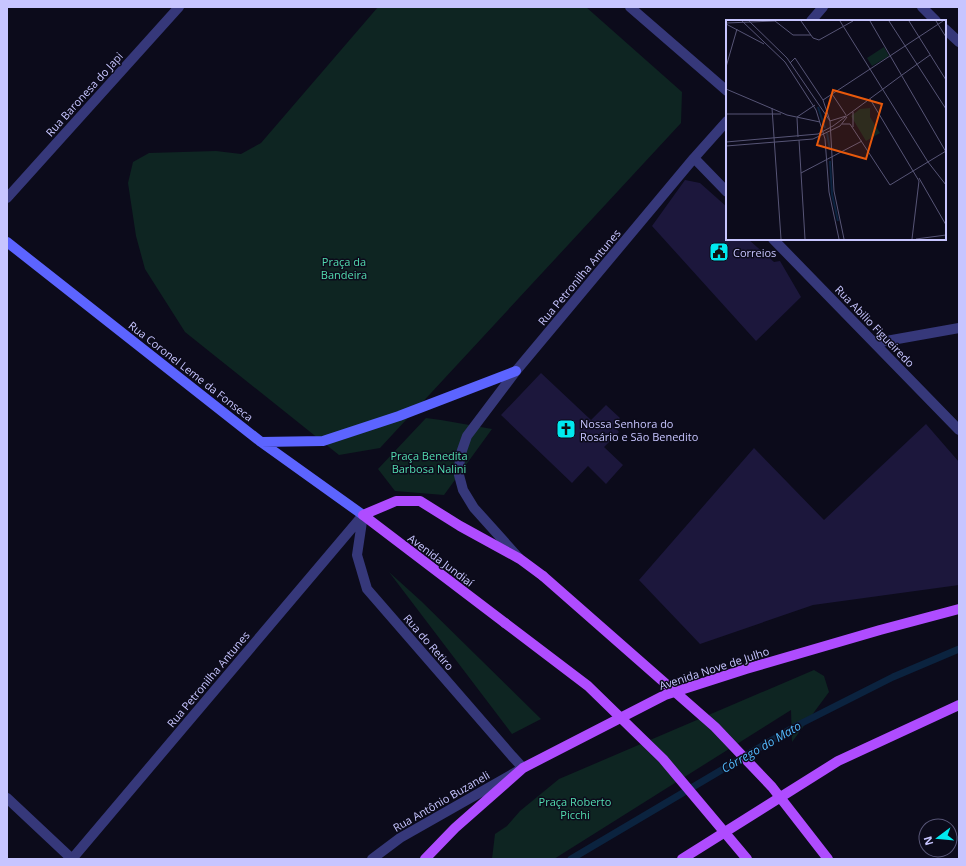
<svg xmlns="http://www.w3.org/2000/svg" width="966" height="866" font-family="'Open Sans',sans-serif">
<rect width="100%" height="100%" fill="#0c0b1b"/>
<path fill="#0e2522" d="M 378,7 L 586,7 L 682,92 L 681,123 L 380,448 L 339,455 L 185,332 L 145,269 L 136,236 L 128,183 L 133,162 L 149,153 L 216,151 L 241,154 L 261,143 Z
M 426,418 L 441,420 L 492,429 L 444,495 L 395,491 L 378,469 Z
M 389,572 L 421,601 L 541,719 L 512,734 Z
M 814,670 L 824,676 L 829,692 L 792,742 L 791,710 L 554,859 L 492,859 L 495,834 L 507,826 L 520,811 L 559,779 Z"/>
<g fill="none" stroke-linecap="round" stroke-linejoin="round">
<path stroke="#0b233f" stroke-width="7" d="M 571,859 L 796,726 L 893,677 L 959,649"/>
</g>
<path fill="#1c173c" d="M 685,180 L 700,183 L 727,207 L 727,239 L 748,239 L 774,262 L 780,261 L 801,297 L 756,341 L 652,226 Z
M 541,373 L 591,420 L 606,405 L 620,418 L 613,425 L 619,432 L 604,447 L 623,465 L 606,484 L 588,466 L 572,483 L 501,415 Z
M 926,424 L 959,462 L 959,585 L 813,605 L 700,644 L 639,580 L 754,448 L 824,520 Z"/>
<g fill="none" stroke-linecap="round" stroke-linejoin="round">
<path stroke="#36387a" stroke-width="10" d="M 630,7 L 727,91
M 922,7 L 936,21
M 945,29 L 959,42
M 875,343 L 959,328"/>
<path stroke="#36387a" stroke-width="10" d="M 811,21 L 823,7
M 694,158 L 727,192
M 7,198 L 179,7
M 773,239 L 959,430
M 363,515 L 357,555 L 367,589 L 512,756 L 523,768 L 400,838 L 372,859
M 518,557 L 474,508 L 463,490 L 459,475 L 460,456 L 467,436 L 516,371 L 694,158 L 727,121
M 7,798 L 72,859
M 72,859 L 363,515"/>
<path stroke="#5c64ff" stroke-width="10" d="M 7,242 L 261,442 L 363,515
M 261,442 L 323,441 L 399,416 L 516,371"/>
<path stroke="#af4cff" stroke-width="10" d="M 505,623 L 363,515 L 396,501 L 420,501 L 460,526 L 520,559 L 543,576
M 425,859 L 455,828 L 523,768 L 665,695 L 746,669 L 880,630 L 959,609
M 682,859 L 838,761 L 959,705"/>
<path stroke="#af4cff" stroke-width="10" d="M 543,576 L 715,727 L 772,787 L 828,859
M 505,623 L 588,686 L 663,759 L 747,859"/>
</g>
<defs>
<g id="civic-square" transform="scale(1)"><rect x="-9" y="-9" width="18" height="18" rx="4" fill="#01e9ef" stroke="#0c0b1b"/><path d="M-.6-6.5H3V-4.5H.6V-3L4-1V1h2V6H-6V1h2V-1L-.6-3ZM-1.2 2.5V6h2.4V2.5Z" fill="#111"/></g>
<g id="church-square" transform="scale(1)"><rect x="-9" y="-9" width="18" height="18" rx="4" fill="#01e9ef" stroke="#0c0b1b"/><path d="M-1.2-6h2.4v3.5h3.3v2.4h-3.3V6h-2.4V-.1h-3.3v-2.4h3.3Z" fill="#111"/></g>
</defs>
<g fill-rule="evenodd">
<use href="#civic-square" x="719" y="252"/>
<use href="#church-square" x="566" y="429"/>
</g>
<g text-anchor="middle" dominant-baseline="central" stroke-width="3" stroke-linejoin="round" paint-order="stroke">
<g font-size="11" fill="#c7c5ff" stroke="#0c0b1b">
<text transform="translate(84 94) rotate(-48)">Rua Baronesa do Japi</text>
<text transform="translate(579 277) rotate(-50)">Rua Petronilha Antunes</text>
<text transform="translate(875 326) rotate(46)">Rua Abilio Figueiredo</text>
<text transform="translate(191 371) rotate(38)">Rua Coronel Leme da Fonseca</text>
<text transform="translate(441 560) rotate(37)">Avenida Jundiaí</text>
<text transform="translate(429 642) rotate(49)">Rua do Retiro</text>
<text transform="translate(714 668) rotate(-18)">Avenida Nove de Julho</text>
<text transform="translate(208 679) rotate(-50)">Rua Petronilha Antunes</text>
<text transform="translate(441 801) rotate(-30)">Rua Antônio Buzaneli</text>
</g>
<g font-size="11" fill="#c7c5ff" stroke="#0c0b1b" text-anchor="start">
<text x="733" y="252">Correios</text>
<text x="580" y="423">Nossa Senhora do<tspan x="580" dy="13">Rosário e São Benedito</tspan></text>
</g>
<g font-size="11" fill="#53ddb0" stroke="#0c0b1b">
<text x="344" y="261">Praça da<tspan x="344" dy="13">Bandeira</tspan></text>
<text x="429" y="455">Praça Benedita<tspan x="429" dy="13">Barbosa Nalini</tspan></text>
<text x="575" y="801">Praça Roberto<tspan x="575" dy="13">Picchi</tspan></text>
</g>
<g font-size="12" font-style="italic" fill="#53bcff" stroke="#0c0b1b">
<text transform="translate(761 747) rotate(-30)">Córrego do Mato</text>
</g>
</g>
<g transform="translate(726 20)">
<rect width="220" height="220" fill="#0c0b1b"/>
<path d="M 158,27 L 163,36 L 146,46 L 141,38 ZM 144,88 L 144,97 L 154,113 L 140,121 L 125,96 L 134,89 Z" fill="#0e2522"/>
<path fill="none" stroke="#0b233f" stroke-width="2" d="M 92,87 L 99,108M 101,113 L 104,130M 104,141 L 106,174 L 112,201"/>
<path fill="none" stroke="#575576" stroke-width="1" d="M 16,1 L 59,42 L 90,90 L 99,119 L 103,172 L 113,219M 23,1 L 61,38 L 104,101 L 108,171 L 118,219M 75,1 L 87,18 L 93,20 L 127,1M 114,1 L 202,142 L 220,165M 144,1 L 220,132M 163,1 L 220,89M 183,1 L 220,60M 210,1 L 220,17M 0,3 L 49,1 L 67,15 L 85,15M 0,4 L 38,24M 64,43 L 69,38 L 97,80 L 104,101 L 120,96M 0,47 L 11,9M 176,55 L 204,35M 0,69 L 61,95 L 94,102M 106,74 L 120,95M 144,79 L 193,161 L 186,219M 97,80 L 217,1M 46,88 L 55,219M 0,94 L 55,94M 71,97 L 89,85M 71,98 L 72,117M 116,104 L 124,104 L 164,165 L 220,131M 127,107 L 127,92M 73,120 L 79,219M 0,122 L 92,114 L 107,106 L 176,55M 0,126 L 87,119 L 114,106 L 121,97M 75,153 L 136,121M 193,158 L 220,205M 190,219 L 220,215"/>
<path fill="#e8590c" fill-opacity="0.15" stroke="#e8590c" stroke-width="2" d="M 107,70 L 156,84 L 140,139 L 91,125 Z"/>
<rect width="220" height="220" fill="none" stroke="#c7c5ff" stroke-width="2"/>
</g>
<rect width="966" height="866" fill="none" stroke="#c7c5ff" stroke-width="16"/>
<g transform="translate(938 838) rotate(254)"><circle r="19" fill="#0c0b1b" stroke="#575576"/>
<path d="M0-3L7 15L0 10L-7 15Z" fill="#01e9ef"/>
<text y="-6" font-size="11" font-weight="bold" text-anchor="middle" fill="#c7c5ff">N</text>
</g>
</svg>
